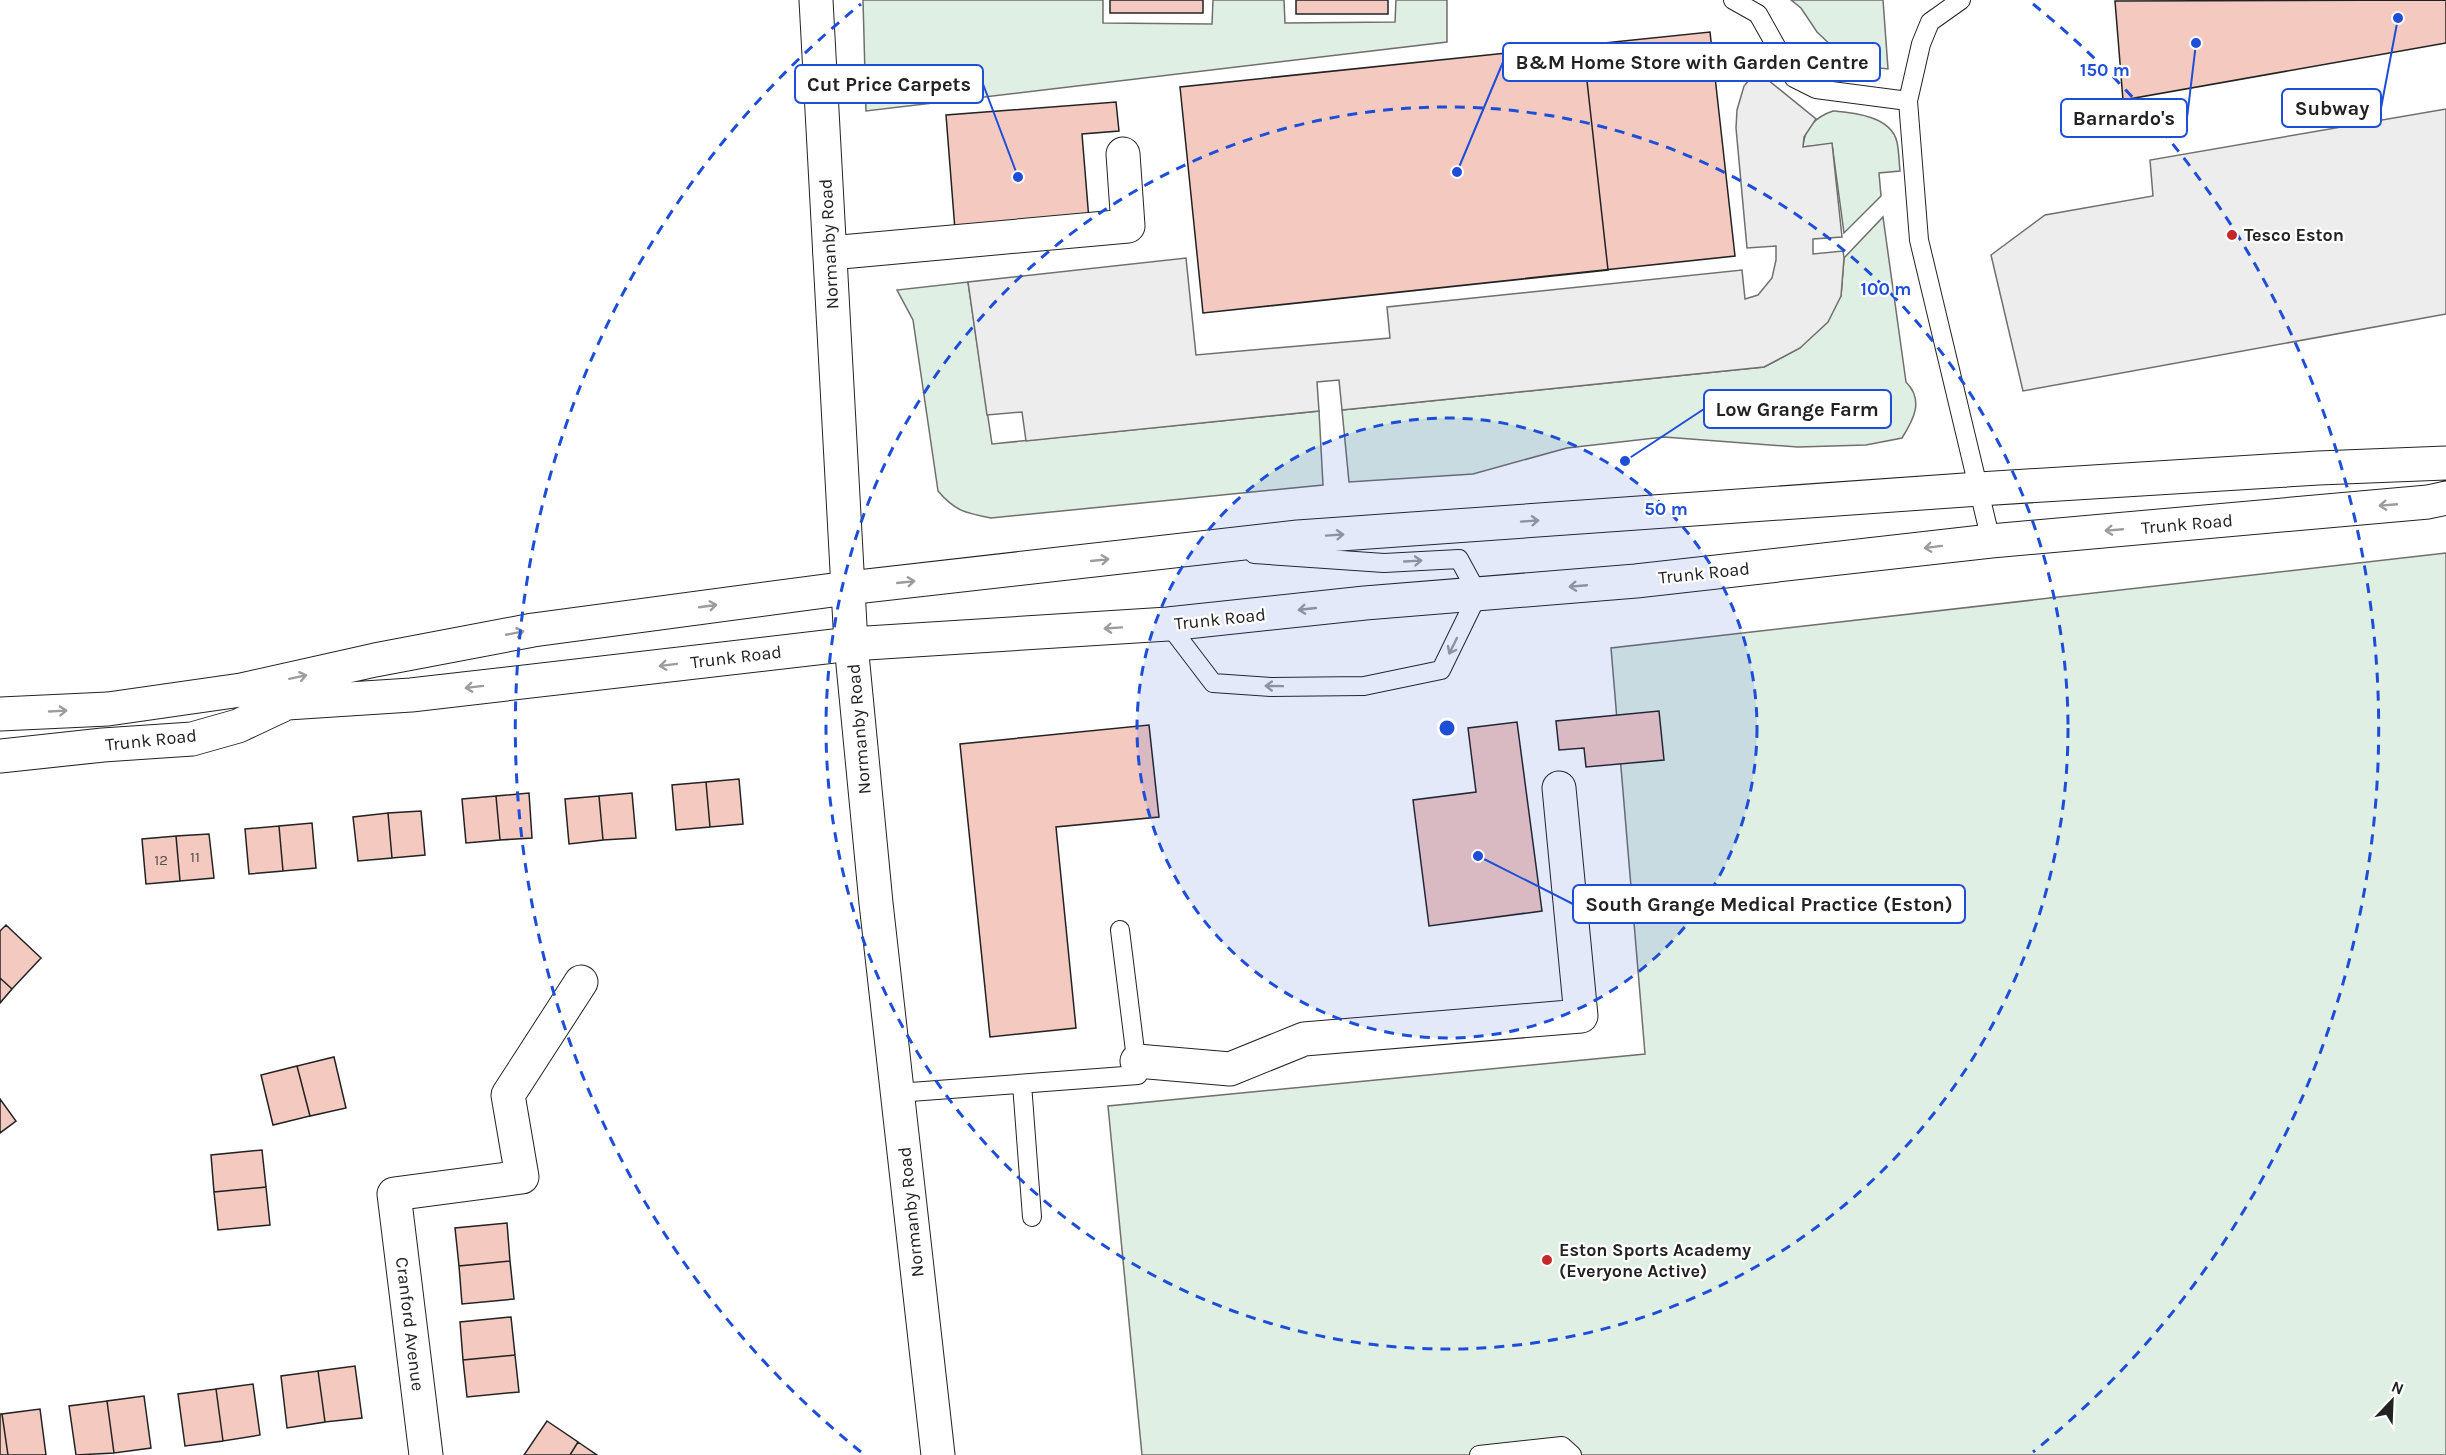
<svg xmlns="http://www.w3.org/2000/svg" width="2446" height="1455" font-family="Karla,sans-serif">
<rect width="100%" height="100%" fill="#fff"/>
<path fill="#e0efe3" stroke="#6f6f6f" stroke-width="1.5" d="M 863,0 L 1103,0 L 1103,23 L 1212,24 L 1213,0 L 1284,0 L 1285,23 L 1395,22 L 1396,0 L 1447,0 L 1447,42 L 866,111 Z
M 1791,0 L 1883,0 L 1888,69 L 1862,66 L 1837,51 L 1817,32 L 1801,8 Z
M 1833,111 C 1854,113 1891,116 1897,142 C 1899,151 1899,162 1900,171 L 1879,173 L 1881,196 L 1844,233 L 1832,144 L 1803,147 C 1804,128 1815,117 1833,111 Z
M 1883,217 L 1906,382 C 1924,400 1914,419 1902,438 L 1866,445 L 1798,447 L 1664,437 L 1567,448 L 1473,474 L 1349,482 L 1342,410 L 1764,367 L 1800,348 L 1841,296 L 1844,258 Z
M 968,282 L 992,444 L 1319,411 L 1323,485 L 991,518 C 965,513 955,511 938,491 L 913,320 L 897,290 Z
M 2446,553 L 2446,1455 L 1142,1455 L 1108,1106 L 1645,1054 L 1611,648 Z"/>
<path fill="#ededed" stroke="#6f6f6f" stroke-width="1.5" d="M 1757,71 L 1816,119 L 1804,137 L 1803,147 L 1832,143 L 1842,237 L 1813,239 L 1813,254 L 1843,251 L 1844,258 L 1841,296 L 1828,322 L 1800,348 L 1764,367 L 1342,410 L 1339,380 L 1317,382 L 1319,411 L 1026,441 L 1022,412 L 987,415 L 968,282 L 1186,258 L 1196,355 L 1390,338 L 1387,307 L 1742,270 L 1745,299 L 1758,295 L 1772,278 L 1776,260 L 1776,246 L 1747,248 L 1736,128 L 1737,110 L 1744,86 Z
M 2446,109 L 2446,314 L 2023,391 L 1991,255 L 2045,215 L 2153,196 L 2150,160 Z"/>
<path fill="#f3c9c0" stroke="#222" stroke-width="1.5" d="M 1110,0 L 1203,0 L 1203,13 L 1110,13 Z
M 1296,0 L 1388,0 L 1388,14 L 1296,14 Z
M 2446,0 L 2446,43 L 2123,100 L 2115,1 Z
M 1710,32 L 1735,256 L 1203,313 L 1180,87 Z
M 1583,45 L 1608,270 L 1203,313 L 1180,87 Z
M 1116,102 L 1119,131 L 1082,134 L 1089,220 L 955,230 L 946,115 Z
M 1659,711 L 1664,760 L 1586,767 L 1584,748 L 1559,750 L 1556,721 Z
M 1517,722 L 1542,911 L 1429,926 L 1413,800 L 1476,792 L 1468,728 Z
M 1149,725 L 1159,817 L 1056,827 L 1076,1028 L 990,1037 L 960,744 Z
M 739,779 L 743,824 L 710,827 L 706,782 Z
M 706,782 L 710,827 L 676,830 L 672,785 Z
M 529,793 L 532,838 L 500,840 L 496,796 Z
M 632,793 L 636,838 L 603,840 L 599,796 Z
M 496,796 L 500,840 L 466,843 L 462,799 Z
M 599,796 L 603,840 L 569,844 L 565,799 Z
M 421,811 L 425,855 L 392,858 L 388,813 Z
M 388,813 L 392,858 L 358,861 L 353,817 Z
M 312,823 L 316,868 L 283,871 L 279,826 Z
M 279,826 L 283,871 L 249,874 L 245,829 Z
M 209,834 L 214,878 L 180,881 L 176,836 Z
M 176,836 L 180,881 L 146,884 L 142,839 Z
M 6,925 L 41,958 L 12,989 L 0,978 L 0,931 Z
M 0,978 L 12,989 L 0,1003 Z
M 334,1057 L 346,1108 L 310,1116 L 297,1066 Z
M 297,1066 L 310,1116 L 273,1125 L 261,1075 Z
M 0,1099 L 16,1121 L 0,1133 Z
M 262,1150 L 266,1187 L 214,1192 L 211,1155 Z
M 266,1187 L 270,1225 L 218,1230 L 214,1192 Z
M 507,1223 L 510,1261 L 459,1266 L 455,1228 Z
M 510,1261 L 514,1299 L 462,1304 L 459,1266 Z
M 511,1317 L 515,1355 L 463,1360 L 460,1322 Z
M 515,1355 L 519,1392 L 467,1397 L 463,1360 Z
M 355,1366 L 362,1418 L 325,1422 L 318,1371 Z
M 318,1371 L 325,1422 L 287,1428 L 281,1376 Z
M 253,1384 L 260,1435 L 223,1441 L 216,1389 Z
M 216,1389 L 223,1441 L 185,1446 L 178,1394 Z
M 144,1396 L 151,1448 L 114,1453 L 107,1401 Z
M 107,1401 L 114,1453 L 76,1455 L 69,1406 Z
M 40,1409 L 46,1455 L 8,1455 L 2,1414 Z
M 0,1414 L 2,1414 L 8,1455 L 0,1455 Z
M 547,1421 L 578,1442 L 570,1455 L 524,1455 Z
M 578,1442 L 597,1455 L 570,1455 Z"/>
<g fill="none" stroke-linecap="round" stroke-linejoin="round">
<g stroke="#222" stroke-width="20">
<path id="service" d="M 1733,0 L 1758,14 L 1794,78 L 1816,89 L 1908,101
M 1961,0 L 1930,22 L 1921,44 L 1908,101 L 1919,240 L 1991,541
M 1168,624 L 1213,683 L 1271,687 L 1364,686 L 1441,670 L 1478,594 L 1459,559 L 1384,563 L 1254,554
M 1022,1084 L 1032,1217
M 897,1093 L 1138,1075 L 1120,930
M 1479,1455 L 1562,1446 L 1572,1455"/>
</g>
<g stroke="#222" stroke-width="35">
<path id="minor" d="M 830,253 L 1128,226 L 1123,154
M 1137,1061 L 1230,1069 L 1304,1039 L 1581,1016 L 1559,788
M 426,1455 L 394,1194 L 522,1177 L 508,1095 L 581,982"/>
</g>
<g stroke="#222" stroke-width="35">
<path id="tertiary" d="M 816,0 L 851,644 L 876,903 L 938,1455"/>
</g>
<g stroke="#222" stroke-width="35">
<path id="primary" d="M 0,714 L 108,709 L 241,690 L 375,660 L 533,630 L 848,588 L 1298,537 L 1979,489 L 2318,468 L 2446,463
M 0,756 L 103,745 L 192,739 L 238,726 L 287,703 L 411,695 L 851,644 L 1168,624 L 1365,603 L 1636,581 L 1991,541 L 2428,502 L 2446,498"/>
</g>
<use href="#service" stroke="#fff" stroke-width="18"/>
<use href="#minor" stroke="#fff" stroke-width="33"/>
<use href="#tertiary" stroke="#fff" stroke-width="33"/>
<use href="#primary" stroke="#fff" stroke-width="33"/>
</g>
<defs><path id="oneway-shaft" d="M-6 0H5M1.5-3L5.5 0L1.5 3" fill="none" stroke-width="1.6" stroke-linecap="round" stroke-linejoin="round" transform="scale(1.5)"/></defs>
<g stroke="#9c9c9c">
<use href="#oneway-shaft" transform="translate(2388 505) rotate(175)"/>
<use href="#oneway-shaft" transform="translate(1530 521) rotate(-4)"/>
<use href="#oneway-shaft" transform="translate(2114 530) rotate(175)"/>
<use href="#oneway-shaft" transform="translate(1335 535) rotate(-4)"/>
<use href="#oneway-shaft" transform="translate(1933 547) rotate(173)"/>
<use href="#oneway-shaft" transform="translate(1100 560) rotate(-6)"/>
<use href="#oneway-shaft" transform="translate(1413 561) rotate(-3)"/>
<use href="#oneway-shaft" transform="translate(906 582) rotate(-6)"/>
<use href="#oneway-shaft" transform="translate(1578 586) rotate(175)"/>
<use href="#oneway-shaft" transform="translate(708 606) rotate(-8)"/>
<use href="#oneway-shaft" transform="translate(1307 609) rotate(174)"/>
<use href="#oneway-shaft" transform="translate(1113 628) rotate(176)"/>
<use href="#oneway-shaft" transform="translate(515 633) rotate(-11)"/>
<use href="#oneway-shaft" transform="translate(1453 646) rotate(116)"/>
<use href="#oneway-shaft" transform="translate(668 665) rotate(173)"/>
<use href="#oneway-shaft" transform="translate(298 677) rotate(-12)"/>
<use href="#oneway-shaft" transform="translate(1274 686) rotate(-179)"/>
<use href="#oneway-shaft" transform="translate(474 687) rotate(173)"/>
<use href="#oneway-shaft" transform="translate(58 711) rotate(-3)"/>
</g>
<circle cx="1447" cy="728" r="310" fill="#1d4ed8" fill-opacity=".12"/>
<g fill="none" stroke="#1d4ed8" stroke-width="3" stroke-dasharray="10 8">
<circle cx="1447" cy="728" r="310"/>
<circle cx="1447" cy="728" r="621"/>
<path d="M861 1452A931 931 0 0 1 861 4M2033 4A931 931 0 0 1 2033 1452"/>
</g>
<g fill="#c62828" stroke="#fff" stroke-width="2">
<circle cx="2232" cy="235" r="6"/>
<circle cx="1547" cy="1260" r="6"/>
</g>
<g text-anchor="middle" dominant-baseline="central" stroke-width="4.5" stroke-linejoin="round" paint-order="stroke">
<g font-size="15" fill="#564c4a">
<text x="195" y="857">11</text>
<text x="161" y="860">12</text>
</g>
<g font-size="18" font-weight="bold" fill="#222" stroke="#fff" text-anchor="start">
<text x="2244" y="235">Tesco Eston</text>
<text x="1559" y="1250">Eston Sports Academy<tspan x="1559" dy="21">(Everyone Active)</tspan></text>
</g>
<g font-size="18" fill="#222" stroke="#fff">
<text transform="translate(829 244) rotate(-93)">Normanby Road</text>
<text transform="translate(2187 524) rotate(-5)">Trunk Road</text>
<text transform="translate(1704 573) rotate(-6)">Trunk Road</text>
<text transform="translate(1220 619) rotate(-6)">Trunk Road</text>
<text transform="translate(736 657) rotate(-7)">Trunk Road</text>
<text transform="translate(859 729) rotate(-95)">Normanby Road</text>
<text transform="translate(151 740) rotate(-6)">Trunk Road</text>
<text transform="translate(911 1212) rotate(-96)">Normanby Road</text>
<text transform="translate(410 1324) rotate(83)">Cranford Avenue</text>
</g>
</g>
<circle cx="1447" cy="728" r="9" fill="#1d4ed8" stroke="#fff" stroke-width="3"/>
<g font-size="18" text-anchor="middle" font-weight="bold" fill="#1d4ed8" stroke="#fff" stroke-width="4.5" stroke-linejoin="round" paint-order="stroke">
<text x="2105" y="76">150 m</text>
<text x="1886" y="295">100 m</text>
<text x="1666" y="515">50 m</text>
</g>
<path fill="none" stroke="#1d4ed8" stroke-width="2" d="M1457 172L1503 62M1018 177L983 84M2398 18L2381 108M2196 43L2187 118M1625 461L1704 409M1478 856L1573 904"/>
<g fill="#1d4ed8" stroke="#fff" stroke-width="2">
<circle cx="1457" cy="172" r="6"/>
<circle cx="1018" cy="177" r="6"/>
<circle cx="2398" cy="18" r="6"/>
<circle cx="2196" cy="43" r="6"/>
<circle cx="1625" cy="461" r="6"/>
<circle cx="1478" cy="856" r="6"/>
</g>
<g fill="#fff" stroke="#1d4ed8" stroke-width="2">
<rect x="1503" y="43" width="377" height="38" rx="6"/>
<rect x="795" y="65" width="188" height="38" rx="6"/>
<rect x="2282" y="89" width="99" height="38" rx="6"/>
<rect x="2061" y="99" width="126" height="38" rx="6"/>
<rect x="1704" y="390" width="187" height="38" rx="6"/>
<rect x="1573" y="885" width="392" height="38" rx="6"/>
</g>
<g font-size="20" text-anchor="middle" font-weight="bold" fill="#222">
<text x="1692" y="69">B&amp;M Home Store with Garden Centre</text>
<text x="889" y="91">Cut Price Carpets</text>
<text x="2332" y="115">Subway</text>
<text x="2124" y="125">Barnardo's</text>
<text x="1797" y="416">Low Grange Farm</text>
<text x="1769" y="911">South Grange Medical Practice (Eston)</text>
</g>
<g transform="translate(2392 1401) rotate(23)" stroke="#ffffff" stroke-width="4.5" paint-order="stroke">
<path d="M0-4.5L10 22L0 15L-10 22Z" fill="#222222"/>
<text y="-9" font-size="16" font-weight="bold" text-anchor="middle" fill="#222222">N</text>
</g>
</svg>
